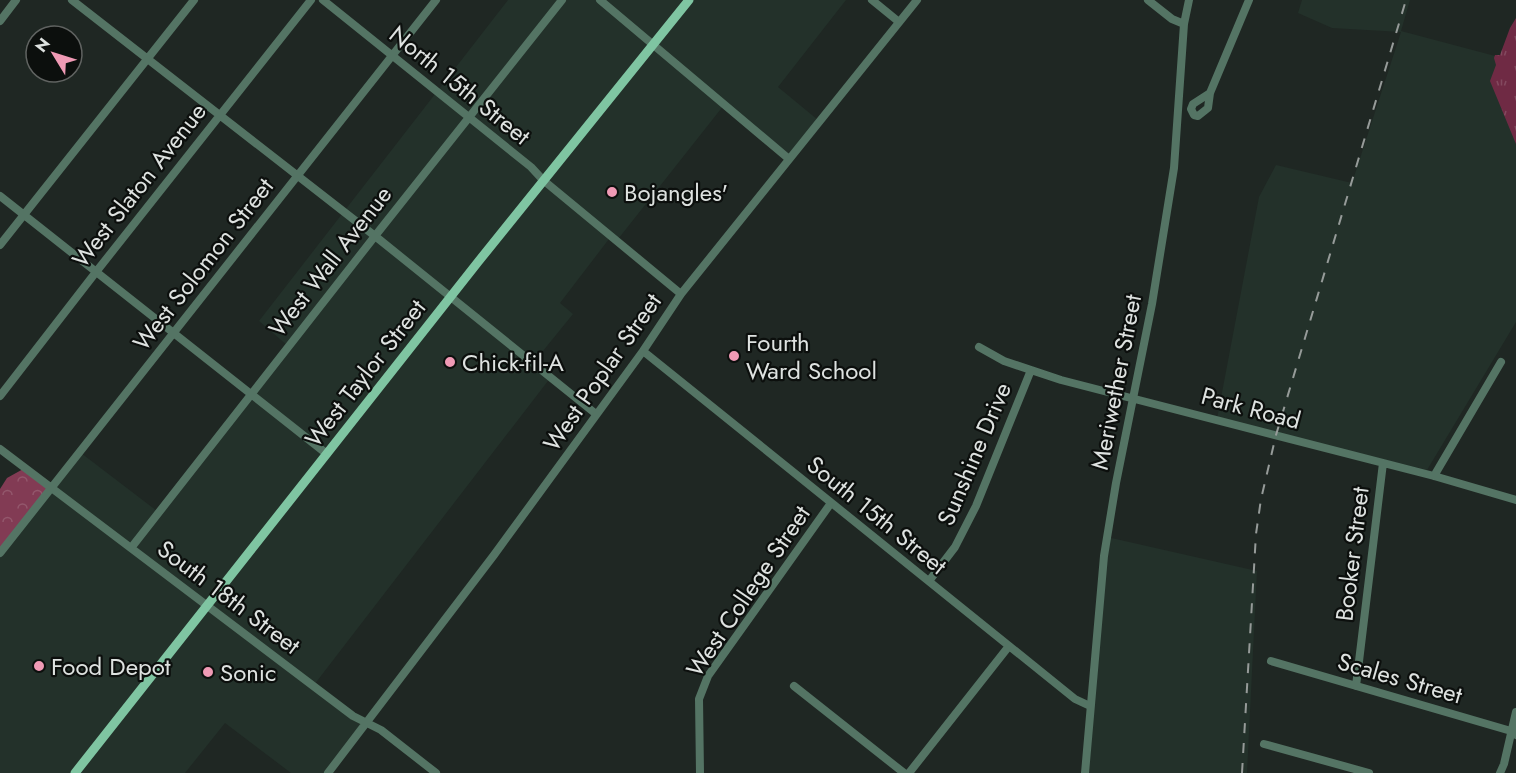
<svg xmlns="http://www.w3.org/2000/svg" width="1516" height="773" font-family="Jost,sans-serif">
<defs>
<pattern id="grass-tufts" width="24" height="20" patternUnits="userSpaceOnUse" patternTransform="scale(1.5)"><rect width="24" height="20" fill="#6f2a44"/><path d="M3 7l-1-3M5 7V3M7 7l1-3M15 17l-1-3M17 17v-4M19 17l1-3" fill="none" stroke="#83495f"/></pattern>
<pattern id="forest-crowns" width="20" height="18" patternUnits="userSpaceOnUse" patternTransform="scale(1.5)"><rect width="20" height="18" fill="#823b54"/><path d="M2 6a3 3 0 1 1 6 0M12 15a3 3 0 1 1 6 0" fill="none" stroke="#93576c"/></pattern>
</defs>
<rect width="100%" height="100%" fill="#1f2723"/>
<path fill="#23312a" d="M 508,0 L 846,0 L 778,87 L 818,120 L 787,156 L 724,105 L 615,243 L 609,239 L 560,303 L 573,314 L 534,362 L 551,377 L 314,685 L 365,726 L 328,773 L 291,773 L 225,723 L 185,773 L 0,773 L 0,555 L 81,453 L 157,511 L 288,346 L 259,321 Z
M 1302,0 L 1410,0 L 1401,31 L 1499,57 L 1516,144 L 1516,322 L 1427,470 L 1217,419 L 1259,197 L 1276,165 L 1352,183 L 1401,32 L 1332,28 L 1298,13 Z
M 1107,537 L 1257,571 L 1247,773 L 1088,773 Z"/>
<path fill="url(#grass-tufts)" d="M 1516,18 L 1516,144 L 1490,81 L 1496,65 L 1494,58 L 1495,55 L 1500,55 L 1510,28 Z"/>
<path fill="url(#forest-crowns)" d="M 25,468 L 51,488 L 0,553 L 0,489 L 7,478 Z"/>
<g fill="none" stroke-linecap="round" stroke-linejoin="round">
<path stroke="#547464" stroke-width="8" d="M 72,0 L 375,236 L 596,414
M 323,0 L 531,167 L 543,180 L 681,294
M 600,0 L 789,159
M 872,0 L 899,22
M 1148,0 L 1172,19 L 1184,24
M 0,21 L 16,0
M 1210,93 L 1193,104 L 1191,109 L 1194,115 L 1198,116 L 1208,108 L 1210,93 L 1249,0
M 0,196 L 327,454
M 0,245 L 194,0
M 979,347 L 1004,361 L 1061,380 L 1434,476 L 1516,500
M 643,351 L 1075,699 L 1090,706
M 0,396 L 96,272 L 311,0
M 0,449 L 353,716 L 381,730 L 436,773
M 1434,476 L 1501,362
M 131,548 L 375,236 L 562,0
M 0,553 L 436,0
M 929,581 L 955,547 L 976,506 L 1031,370
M 1271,661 L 1511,731 L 1516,735
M 794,686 L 904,773
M 1356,686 L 1383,463
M 1264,744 L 1369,773
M 328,773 L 494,555 L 643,351 L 681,294 L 917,0
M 700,773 L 699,699 L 708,676 L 831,503
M 909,773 L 1009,646
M 1085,773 L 1104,556 L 1116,483 L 1152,304 L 1174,168 L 1184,24 L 1189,0
M 1500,773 L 1504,764 L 1516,712"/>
<path stroke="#7fc5a2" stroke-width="9" d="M 75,773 L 478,262 L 689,0"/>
<path stroke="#969b99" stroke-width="2" stroke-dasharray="10 10" stroke-linecap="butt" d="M 1242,773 L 1256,534 L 1261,499 L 1276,435 L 1406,0"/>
</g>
<g fill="#f09ab5" stroke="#0c0f0d" stroke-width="2">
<circle cx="612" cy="192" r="6"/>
<circle cx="734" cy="356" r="6"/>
<circle cx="450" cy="362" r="6"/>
<circle cx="39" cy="666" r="6"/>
<circle cx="208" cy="672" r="6"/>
</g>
<g text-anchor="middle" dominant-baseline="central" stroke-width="4.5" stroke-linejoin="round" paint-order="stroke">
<g font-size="24" fill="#dee2e0" stroke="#0c0f0d">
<text transform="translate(460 85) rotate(39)">North 15th Street</text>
<text transform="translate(139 185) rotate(-52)">West Slaton Avenue</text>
<text transform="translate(330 261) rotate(-52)">West Wall Avenue</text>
<text transform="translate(203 264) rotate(-52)">West Solomon Street</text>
<text transform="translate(602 372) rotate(-55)">West Poplar Street</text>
<text transform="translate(365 373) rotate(-52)">West Taylor Street</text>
<text transform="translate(1116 382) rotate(-79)">Meriwether Street</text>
<text transform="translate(1251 408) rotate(15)">Park Road</text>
<text transform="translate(974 454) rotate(-67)">Sunshine Drive</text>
<text transform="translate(877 515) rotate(39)">South 15th Street</text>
<text transform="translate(1352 554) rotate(-83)">Booker Street</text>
<text transform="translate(748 591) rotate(-56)">West College Street</text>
<text transform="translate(229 597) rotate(37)">South 18th Street</text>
<text transform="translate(1400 678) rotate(16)">Scales Street</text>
</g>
<g font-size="24" fill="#dee2e0" stroke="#0c0f0d" text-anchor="start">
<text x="624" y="192">Bojangles'</text>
<text x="746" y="342">Fourth<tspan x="746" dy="28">Ward School</tspan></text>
<text x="462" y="362">Chick-fil-A</text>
<text x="51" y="666">Food Depot</text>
<text x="220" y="672">Sonic</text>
</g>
</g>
<g transform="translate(54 54) rotate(308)"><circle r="28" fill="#0c0f0d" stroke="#606361" stroke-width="1.5"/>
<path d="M0-4.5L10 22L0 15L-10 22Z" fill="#f09ab5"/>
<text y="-9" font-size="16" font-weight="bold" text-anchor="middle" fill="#dee2e0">N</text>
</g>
</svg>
